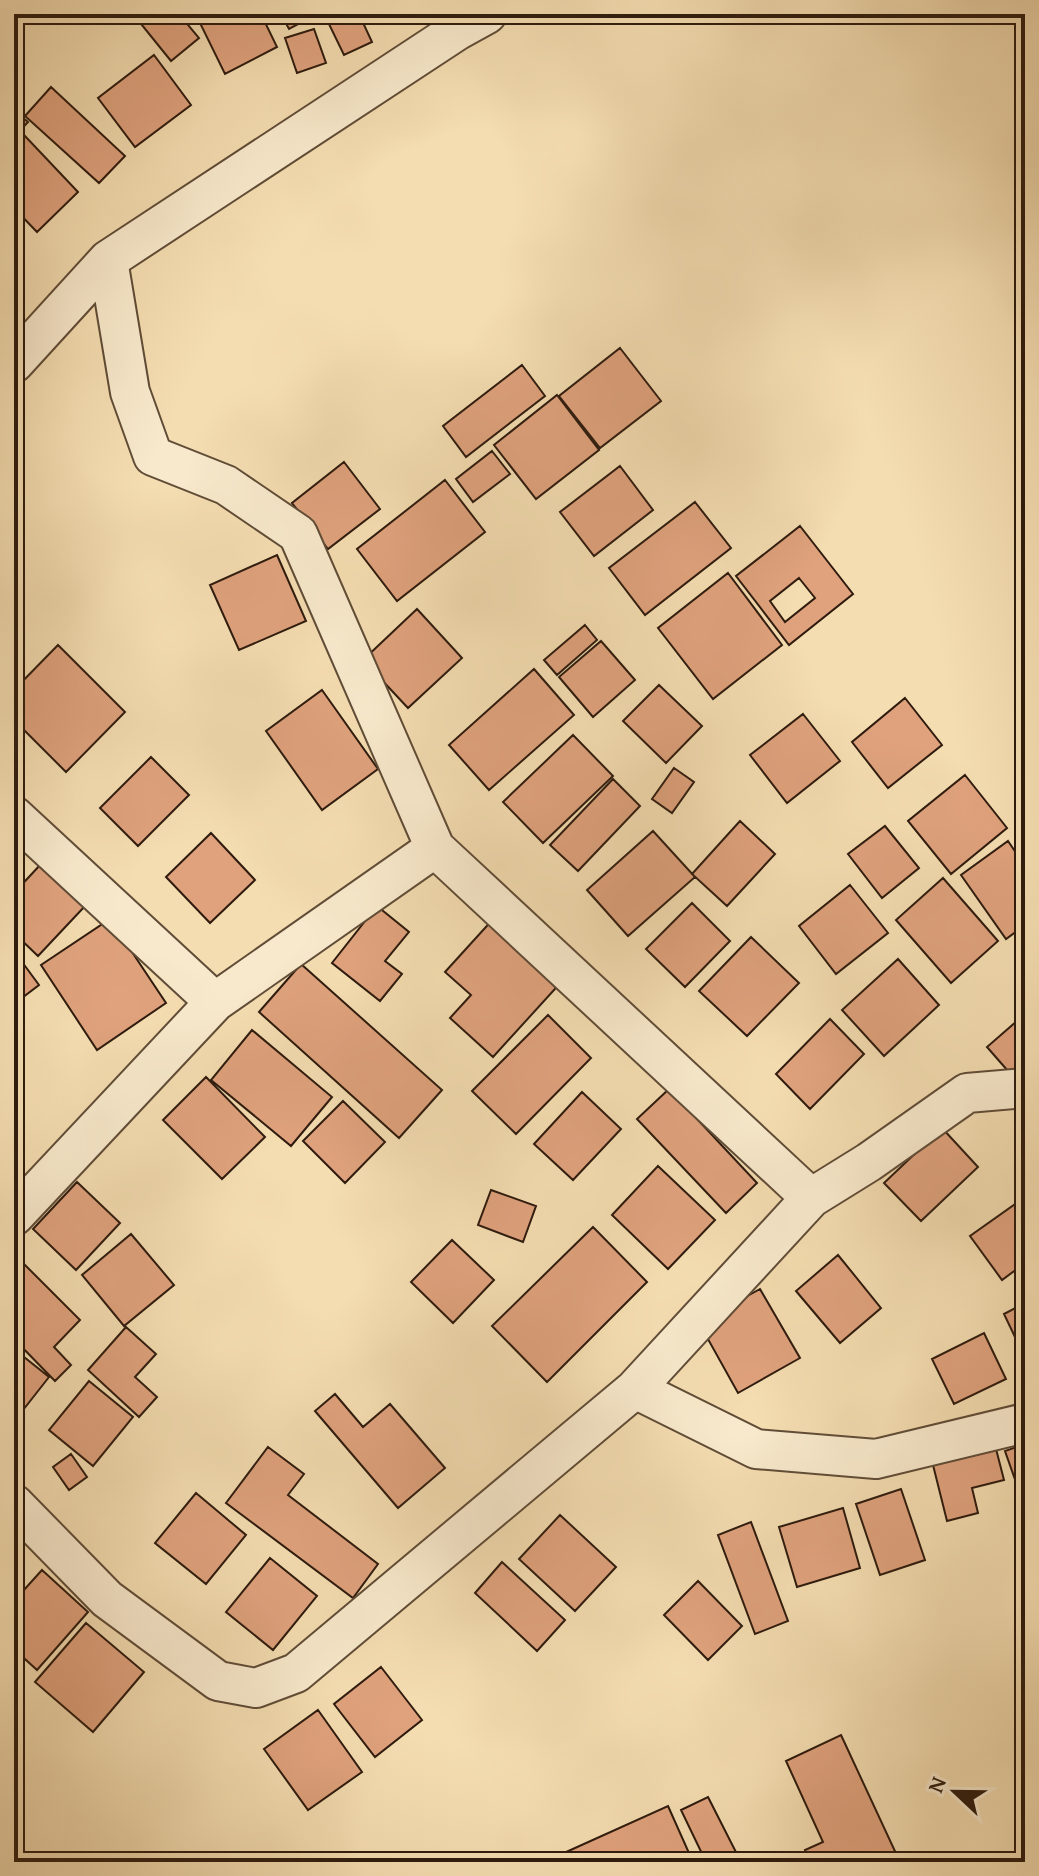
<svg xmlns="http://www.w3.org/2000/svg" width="1039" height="1876" font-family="'Gentium Book Plus',serif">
<rect width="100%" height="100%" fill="#f4ddb1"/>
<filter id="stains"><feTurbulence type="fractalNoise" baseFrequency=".0025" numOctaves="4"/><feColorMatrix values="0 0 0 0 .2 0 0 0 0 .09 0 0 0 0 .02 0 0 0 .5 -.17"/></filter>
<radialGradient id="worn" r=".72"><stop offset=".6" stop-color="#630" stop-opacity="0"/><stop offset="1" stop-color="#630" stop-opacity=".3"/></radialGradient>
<path fill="#dfa27d" stroke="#2e1b0e" stroke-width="2" fill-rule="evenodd" d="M 133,14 L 179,14 L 199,38 L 171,61 Z
M 213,14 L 261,14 L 277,47 L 225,74 L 199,21 Z
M 281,14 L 317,14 L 289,29 Z
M 340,14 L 359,14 L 372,42 L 344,55 L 327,20 Z
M 314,29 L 326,63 L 297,73 L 285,38 Z
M 154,55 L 191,105 L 135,147 L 98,98 Z
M 51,87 L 125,156 L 99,183 L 25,116 Z
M 14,110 L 28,122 L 14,137 Z
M 24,135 L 78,192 L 37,232 L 14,208 L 14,145 Z
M 620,348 L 661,401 L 600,448 L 559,396 Z
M 522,365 L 545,396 L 466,457 L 443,426 Z
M 557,395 L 599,450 L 536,499 L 494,445 Z
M 492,451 L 510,474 L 473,502 L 456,479 Z
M 344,462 L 380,509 L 328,549 L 292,503 Z
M 620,466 L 653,510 L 594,556 L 560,512 Z
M 445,480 L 485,532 L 397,601 L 357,549 Z
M 695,502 L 731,548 L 645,615 L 609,568 Z
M 800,526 L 853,594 L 789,645 L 736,576 ZM 799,578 L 815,598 L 785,622 L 770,601 Z
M 277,555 L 306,621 L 239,650 L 210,585 Z
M 728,573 L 782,645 L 713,699 L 658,628 Z
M 417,609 L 462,658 L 408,708 L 363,660 Z
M 585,625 L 597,640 L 557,675 L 544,660 Z
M 601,641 L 635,680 L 593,717 L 559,677 Z
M 58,645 L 125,712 L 66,772 L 14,720 L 14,690 Z
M 534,669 L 574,715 L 489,790 L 449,745 Z
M 659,685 L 702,726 L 666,763 L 623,721 Z
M 322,690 L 378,769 L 322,810 L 266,731 Z
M 905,698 L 942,745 L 888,788 L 852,742 Z
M 803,714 L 840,761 L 787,803 L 750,755 Z
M 573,735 L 613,776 L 543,843 L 503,802 Z
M 151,757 L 189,795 L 138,846 L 100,808 Z
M 674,768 L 694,782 L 672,813 L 652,799 Z
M 965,775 L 1007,828 L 951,874 L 908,821 Z
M 613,779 L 640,806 L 578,871 L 550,845 Z
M 740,821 L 775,854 L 727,906 L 692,874 Z
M 885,826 L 919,868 L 882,898 L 848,854 Z
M 653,831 L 695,877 L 628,936 L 587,890 Z
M 211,833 L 255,880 L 210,923 L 166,877 Z
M 1008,841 L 1025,866 L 1025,925 L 1006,939 L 961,875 Z
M 41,864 L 86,905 L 38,956 L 14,933 L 14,893 Z
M 943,878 L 998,941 L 951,983 L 896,920 Z
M 850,885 L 888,933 L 836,974 L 799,926 Z
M 692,903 L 730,941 L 685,987 L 646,949 Z
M 377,906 L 409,932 L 385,961 L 402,974 L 380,1001 L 332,963 Z
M 495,917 L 564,979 L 493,1057 L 450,1018 L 471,995 L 445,972 Z
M 110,919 L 166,1003 L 97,1050 L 41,965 Z
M 751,937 L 799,983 L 747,1036 L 699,991 Z
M 14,951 L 39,985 L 14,1004 Z
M 898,959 L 939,1005 L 884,1056 L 842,1010 Z
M 301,964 L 442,1090 L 399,1138 L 259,1012 Z
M 548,1015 L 591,1058 L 516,1134 L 472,1091 Z
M 830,1019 L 864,1054 L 810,1109 L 776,1074 Z
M 1017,1021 L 1025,1030 L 1025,1070 L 1015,1079 L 987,1047 Z
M 252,1030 L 332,1097 L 291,1146 L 211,1080 Z
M 206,1077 L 265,1137 L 222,1179 L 163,1120 Z
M 669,1089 L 757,1183 L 726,1213 L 637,1119 Z
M 582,1092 L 621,1129 L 573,1180 L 534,1144 Z
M 343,1101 L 385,1142 L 345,1183 L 303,1141 Z
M 942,1128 L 978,1167 L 921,1221 L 884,1183 Z
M 658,1166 L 715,1220 L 668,1269 L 612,1215 Z
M 77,1182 L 120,1223 L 76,1270 L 33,1229 Z
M 491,1190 L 536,1206 L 523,1242 L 478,1225 Z
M 1025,1197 L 1025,1263 L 1002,1280 L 970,1236 Z
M 593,1227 L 647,1282 L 547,1382 L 492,1326 Z
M 131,1234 L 174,1285 L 124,1326 L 82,1275 Z
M 452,1240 L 494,1280 L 453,1323 L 411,1282 Z
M 838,1255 L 881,1308 L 840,1343 L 796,1291 Z
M 20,1260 L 80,1320 L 54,1347 L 71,1365 L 55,1381 L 14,1339 L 14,1266 Z
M 760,1289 L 800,1358 L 738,1393 L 699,1323 Z
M 1025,1303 L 1025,1355 L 1024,1356 L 1004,1314 Z
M 126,1327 L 156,1354 L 135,1377 L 157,1397 L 139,1417 L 88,1370 Z
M 984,1333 L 1006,1379 L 954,1404 L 932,1359 Z
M 14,1349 L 49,1377 L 23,1410 L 14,1402 Z
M 89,1381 L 133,1417 L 93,1466 L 49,1430 Z
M 335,1394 L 363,1427 L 390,1404 L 445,1468 L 398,1508 L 315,1411 Z
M 1025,1444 L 1025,1508 L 1005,1451 Z
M 995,1445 L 1004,1480 L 972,1488 L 978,1513 L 947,1521 L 932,1461 Z
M 268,1447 L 304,1474 L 288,1495 L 378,1564 L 353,1598 L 226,1503 Z
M 71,1454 L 87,1477 L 69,1490 L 53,1467 Z
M 901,1489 L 925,1560 L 880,1575 L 856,1504 Z
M 196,1493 L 246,1535 L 206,1584 L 155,1543 Z
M 843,1508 L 860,1568 L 797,1587 L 779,1527 Z
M 560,1515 L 616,1567 L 575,1611 L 519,1559 Z
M 751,1522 L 788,1621 L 755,1634 L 718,1535 Z
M 270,1558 L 317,1596 L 273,1650 L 226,1612 Z
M 502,1562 L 565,1620 L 537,1651 L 475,1593 Z
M 42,1570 L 88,1612 L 37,1670 L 14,1649 L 14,1601 Z
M 698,1581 L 742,1626 L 708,1660 L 664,1615 Z
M 86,1623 L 144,1672 L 93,1732 L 35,1682 Z
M 381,1667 L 422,1720 L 375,1757 L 334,1704 Z
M 318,1710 L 362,1772 L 308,1810 L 264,1749 Z
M 841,1735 L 900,1862 L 810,1862 L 805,1850 L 823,1842 L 786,1761 Z
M 708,1797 L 741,1862 L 706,1862 L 681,1810 Z
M 668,1806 L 693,1862 L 544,1862 Z"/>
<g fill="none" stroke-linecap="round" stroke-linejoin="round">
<g stroke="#604c37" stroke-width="42">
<path id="street" d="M 108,260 L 130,392 L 153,456 L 226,485 L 298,534 L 435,848
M 14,363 L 108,260 L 458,30 L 487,14
M 14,816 L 215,1002
M 14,1216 L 215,1002 L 435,848 L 811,1198
M 635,1389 L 756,1449 L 876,1459 L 1025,1423
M 14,1504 L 107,1599 L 218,1681 L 256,1688 L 296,1673 L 635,1389 L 811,1198 L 869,1162 L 967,1093 L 1025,1088"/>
</g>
<use href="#street" stroke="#f8e9cc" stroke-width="38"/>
</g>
<rect width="1039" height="1876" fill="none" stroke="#f4ddb1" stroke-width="48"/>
<rect x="16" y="16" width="1007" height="1844" fill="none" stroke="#2e1b0e" stroke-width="4"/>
<rect x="24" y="24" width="991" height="1828" fill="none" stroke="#2e1b0e" stroke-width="2"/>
<g transform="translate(955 1792) rotate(292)" stroke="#f8e9cc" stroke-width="6" paint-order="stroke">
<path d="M0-6L14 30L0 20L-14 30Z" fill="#2e1b0e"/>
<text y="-12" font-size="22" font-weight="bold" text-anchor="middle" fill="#2e1b0e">N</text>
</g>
<rect width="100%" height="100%" filter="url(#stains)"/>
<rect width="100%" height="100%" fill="url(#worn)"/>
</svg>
